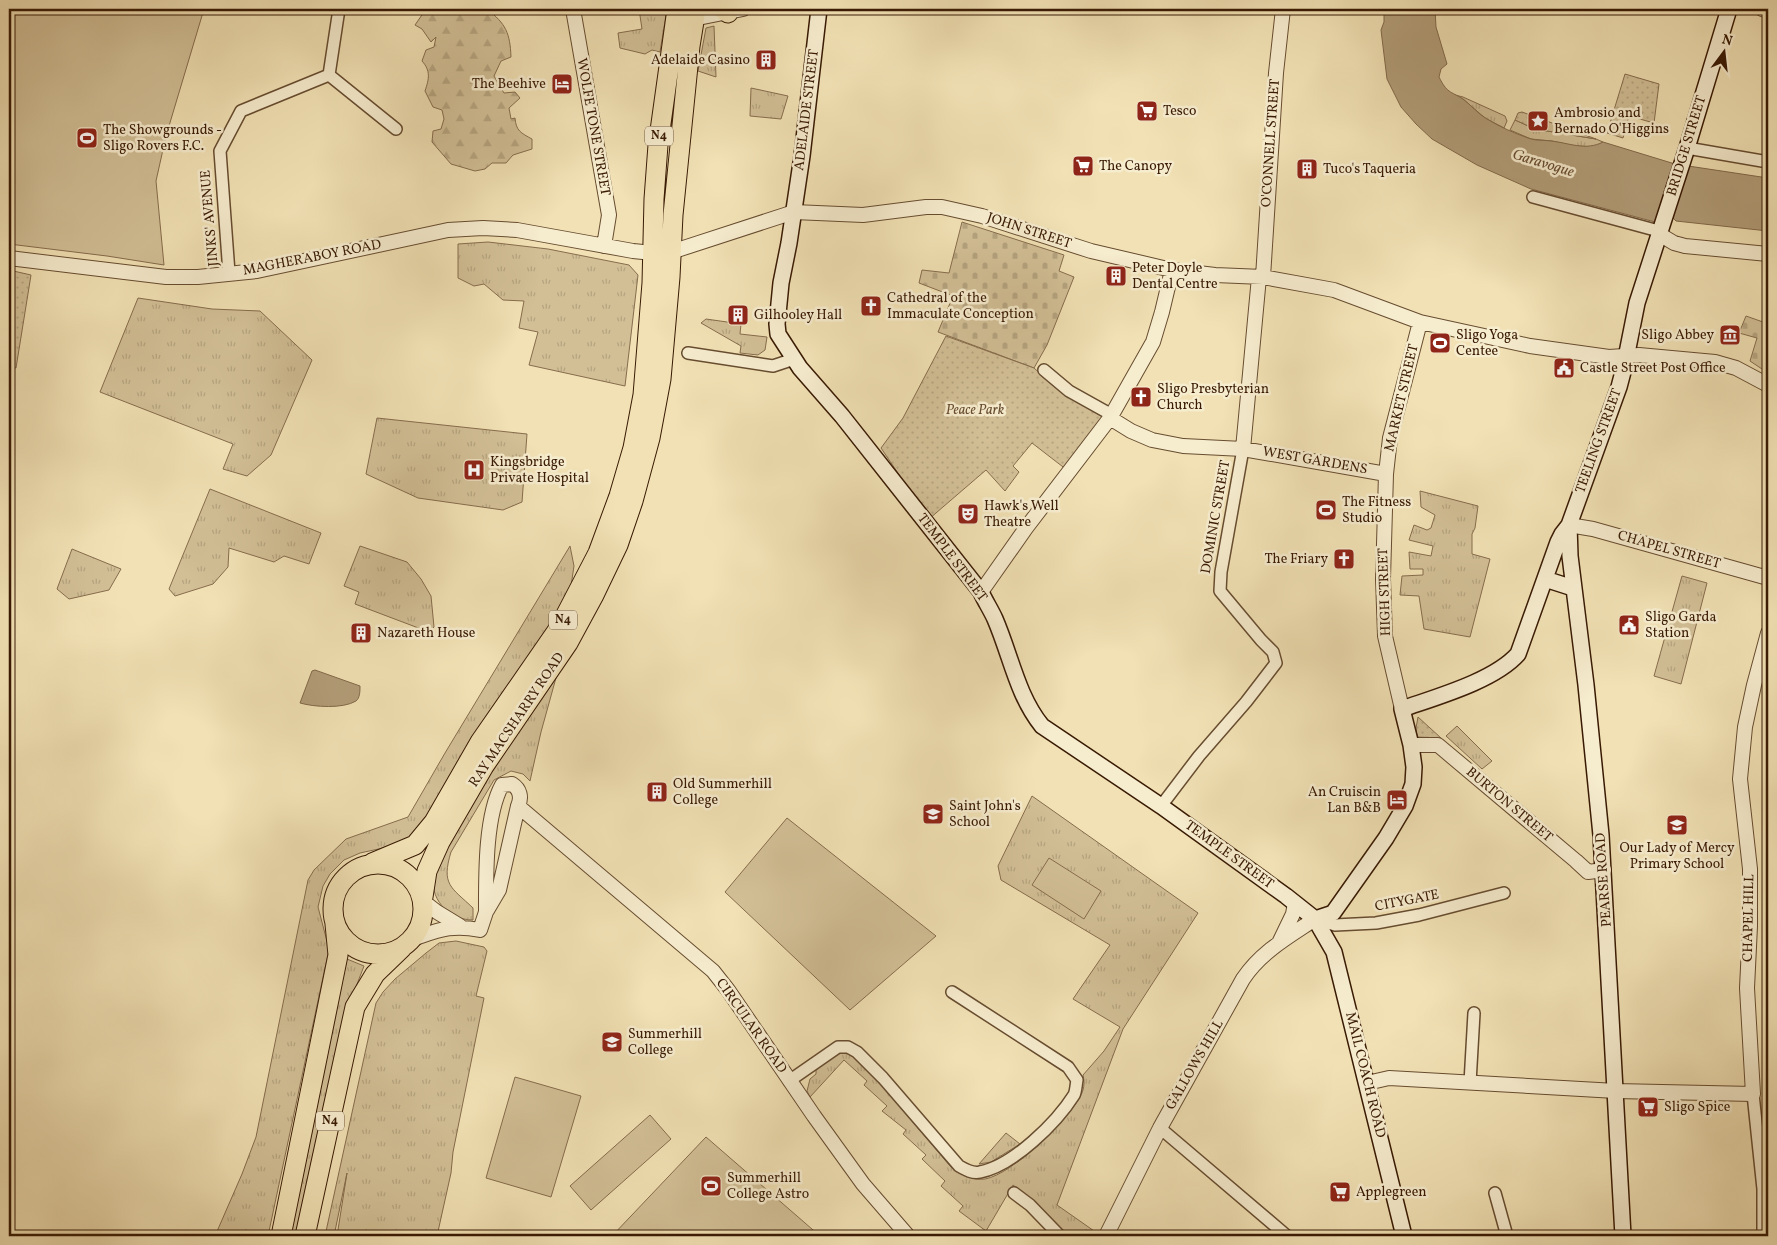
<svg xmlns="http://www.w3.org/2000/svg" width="1777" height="1245" font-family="Vollkorn,serif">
<defs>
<pattern id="grass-tufts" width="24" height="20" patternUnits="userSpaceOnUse" patternTransform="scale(1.25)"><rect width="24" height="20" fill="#d2bf96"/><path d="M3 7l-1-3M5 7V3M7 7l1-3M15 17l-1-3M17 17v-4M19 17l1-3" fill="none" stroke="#b5a480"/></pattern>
<pattern id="forest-firs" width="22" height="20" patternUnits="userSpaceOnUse" patternTransform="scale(1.25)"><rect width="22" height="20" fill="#d2bf96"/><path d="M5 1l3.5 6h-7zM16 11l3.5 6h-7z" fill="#b5a480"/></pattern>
<pattern id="cemetery-stones" width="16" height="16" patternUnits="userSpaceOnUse" patternTransform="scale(1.25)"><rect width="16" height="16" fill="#d2bf96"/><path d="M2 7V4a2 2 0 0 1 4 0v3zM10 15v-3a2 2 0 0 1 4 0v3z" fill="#b5a480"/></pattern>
<pattern id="park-dots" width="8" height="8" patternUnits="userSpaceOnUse" patternTransform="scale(1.25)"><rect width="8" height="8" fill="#d2bf96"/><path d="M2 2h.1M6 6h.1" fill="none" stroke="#b5a480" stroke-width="1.8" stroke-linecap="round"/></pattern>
</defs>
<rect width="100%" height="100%" fill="#f1e1b4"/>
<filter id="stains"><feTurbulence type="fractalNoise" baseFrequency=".004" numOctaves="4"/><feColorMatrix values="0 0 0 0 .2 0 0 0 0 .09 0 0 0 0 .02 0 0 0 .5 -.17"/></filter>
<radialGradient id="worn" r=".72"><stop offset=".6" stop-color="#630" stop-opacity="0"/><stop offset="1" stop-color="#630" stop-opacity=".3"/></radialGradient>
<path fill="url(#grass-tufts)" stroke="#866c4d" d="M 639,9 L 667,9 L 660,52 L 652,50 L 645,54 L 620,48 L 618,33 L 642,29 Z
M 714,26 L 716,77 L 698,71 L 706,28 Z
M 751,88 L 788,96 L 781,119 L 750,116 Z
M 1451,94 L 1463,97 L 1505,116 L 1507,121 L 1504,128 L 1485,118 L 1463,99 Z
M 1515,120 L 1535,129 L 1596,139 L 1603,142 L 1595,147 L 1575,146 L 1552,141 L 1531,139 L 1510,130 Z
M 488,242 L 548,249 L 629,265 L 638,275 L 625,386 L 529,365 L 538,332 L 519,328 L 524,301 L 503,300 L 484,284 L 474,286 L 458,278 L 458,244 Z
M 138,298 L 212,309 L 260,311 L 312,360 L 271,455 L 247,476 L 223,469 L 233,444 L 100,392 Z
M 706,319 L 741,324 L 740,334 L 767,337 L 765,350 L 758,355 L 740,353 L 741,346 L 701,323 Z
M 377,418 L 527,434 L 522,502 L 503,510 L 418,498 L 366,474 Z
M 210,489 L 321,533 L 309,564 L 284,556 L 274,562 L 229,548 L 228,567 L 213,584 L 175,596 L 169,589 Z
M 1420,491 L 1478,506 L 1475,528 L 1472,534 L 1472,554 L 1490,559 L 1470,637 L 1424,629 L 1419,596 L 1400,595 L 1402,576 L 1423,575 L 1423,569 L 1410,569 L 1409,552 L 1431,556 L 1433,546 L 1409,540 L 1414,525 L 1427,530 L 1431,528 L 1435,515 L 1421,507 Z
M 360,546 L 407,562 L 421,579 L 431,596 L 434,627 L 429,632 L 355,604 L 359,592 L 344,586 Z
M 570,546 L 574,566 L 569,599 L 444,793 L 414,834 L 397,845 L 360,853 L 344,860 L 330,874 L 323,886 L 318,907 L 329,949 L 268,1236 L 215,1236 L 242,1174 L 256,1137 L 308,880 L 314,870 L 346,839 L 408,817 L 445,753 Z
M 72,549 L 121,569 L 109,590 L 69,599 L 57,589 Z
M 1682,576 L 1707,583 L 1681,684 L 1654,676 Z
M 559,667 L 541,732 L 530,781 L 523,774 L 511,771 L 494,780 L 451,852 C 441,885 451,887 473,908 L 473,920 C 448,920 428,898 434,872 C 437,861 446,848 452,838 C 482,778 523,723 559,667 Z
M 1457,726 L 1492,761 L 1482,769 L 1446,736 Z
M 1032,796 L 1198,913 L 1123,1029 L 1057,1205 L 1097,1233 L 1096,1236 L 1065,1236 L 1025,1194 L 1013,1185 L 986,1231 L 959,1211 L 963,1206 L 941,1186 L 945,1181 L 922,1159 L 926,1155 L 903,1134 L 906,1130 L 882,1111 L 887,1106 L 864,1085 L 867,1081 L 844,1060 L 810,1097 L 807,1091 L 810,1079 L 816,1074 L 816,1070 L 839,1052 L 849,1054 L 857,1060 L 884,1088 L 950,1166 C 960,1173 972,1181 985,1179 C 1013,1174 1066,1121 1080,1097 C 1084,1090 1085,1083 1083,1075 L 1104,1051 L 1120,1027 L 1073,999 L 1110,945 L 1001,880 L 998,866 Z
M 456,941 L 484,947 L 487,951 L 476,996 L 484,998 L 453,1152 L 451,1173 L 437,1236 L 337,1236 L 347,1173 L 334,1236 L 325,1236 L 376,1003 L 383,992 L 395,979 L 426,953 L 439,943 Z
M 347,959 L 364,966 L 347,1010 L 298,1236 L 288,1236 Z
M 1006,1133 L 1020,1144 L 991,1162 L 979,1164 Z"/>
<path fill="url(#forest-firs)" stroke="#866c4d" d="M 426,9 L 487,9 C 506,24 510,33 511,57 L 501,61 L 494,76 L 504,93 L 515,92 L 520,98 L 509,108 L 511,119 L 515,118 C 516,131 521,133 532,139 L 532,149 L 513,155 L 506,163 L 492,163 L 485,169 L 475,171 L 451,164 L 432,142 L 433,131 L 441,129 L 444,119 L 442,110 L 433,107 L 425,91 C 429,79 431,71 422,61 L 426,50 L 434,47 L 436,37 L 431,42 L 422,29 L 415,25 Z"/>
<path fill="url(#cemetery-stones)" stroke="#866c4d" d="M 962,222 L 1064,255 L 1059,271 L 1074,277 L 1047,345 L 1034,368 L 938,332 L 953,296 L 919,283 L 922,270 L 949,273 Z
M 1746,316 L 1763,322 L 1768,317 L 1768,373 L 1750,361 L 1757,338 L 1739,333 Z"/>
<path fill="url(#park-dots)" stroke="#866c4d" d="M 1625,74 L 1659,84 L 1654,123 L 1629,116 L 1623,138 L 1607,133 Z
M 1522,112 L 1596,139 L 1535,129 L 1515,120 L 1518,113 Z
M 9,270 L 31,275 L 16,368 L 9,367 Z
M 946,336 L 1034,368 L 1053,385 L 1103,415 L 1085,446 L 1067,470 L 1032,443 L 1013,466 L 1019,472 L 1005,491 L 986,470 L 929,519 L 881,448 L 903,418 Z
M 1418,717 L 1441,738 L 1417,737 L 1416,728 Z"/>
<path fill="#d2bf96" stroke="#866c4d" d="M 9,9 L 204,9 L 166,136 L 156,181 L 164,265 L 107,256 L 9,244 Z
M 787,818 L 936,936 L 850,1010 L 725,892 Z
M 1049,858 L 1101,891 L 1084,919 L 1032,885 Z
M 515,1077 L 581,1096 L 551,1197 L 486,1178 Z
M 650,1115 L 671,1139 L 591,1210 L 570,1186 Z
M 706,1137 L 820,1236 L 612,1236 Z"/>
<path fill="#b29d78" stroke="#82694a" d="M 1384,9 L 1435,9 L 1436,27 L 1447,64 L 1441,69 L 1439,77 C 1447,93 1450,91 1463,99 C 1471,105 1478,114 1487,119 C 1500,127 1514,133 1528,138 C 1536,141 1544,140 1551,141 C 1569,143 1586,151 1603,142 L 1675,164 L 1768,178 L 1768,231 L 1676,221 L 1672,217 L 1659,213 L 1655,222 L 1531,189 L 1477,165 L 1432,139 L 1416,124 L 1401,107 L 1387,79 L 1381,30 L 1384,22 Z
M 315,670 L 360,686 C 360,691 360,698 356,701 C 343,709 314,707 300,703 L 312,671 Z"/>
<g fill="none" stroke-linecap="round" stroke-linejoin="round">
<g stroke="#674c30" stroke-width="14">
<path id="minor" d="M 329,75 L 396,129
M 1687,148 L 1768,162
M 1533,197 L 1655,230 L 1659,234
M 229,273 L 220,151 L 241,111 L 329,75 L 339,9
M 688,353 L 773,366 L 794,359
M 1044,370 L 1069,391 L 1112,415
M 1161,806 L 1199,756 L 1246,702 L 1276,663 L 1273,652 L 1261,640 L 1220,591 L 1221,572 L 1243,449
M 1315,919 L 1335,925 L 1376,923 L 1419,915 L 1504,893
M 789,1081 L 838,1047 L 848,1047 L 857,1052 L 883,1078 L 959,1166 C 966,1170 973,1174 980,1172 C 1013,1166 1057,1122 1074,1095 C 1076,1091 1076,1085 1077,1080 L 1068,1067 L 952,992
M 1470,1083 L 1474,1013
M 1753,1094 L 1763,1189 L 1763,1236
M 1160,1128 L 1287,1236
M 1014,1193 L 1030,1205 L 1060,1236
M 1495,1193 L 1507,1236"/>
</g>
<g stroke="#674c30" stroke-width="16">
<path id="tertiary" d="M 573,9 L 609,215 L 604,246
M 1762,9 L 1768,11
M 686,19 L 693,19 L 743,9
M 1659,234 L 1674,243 L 1685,246 L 1768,254
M 9,258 L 166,277 L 198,277 L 257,271 L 448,230 L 483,228 L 517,230 L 633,251 L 653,253 L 671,252 L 794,212 L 863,215 L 926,207 L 942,207 L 982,216 L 1091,251 L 1172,270 L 1215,275 L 1263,277 L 1334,290 L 1420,322 L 1530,346 L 1609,357 L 1639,355 L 1715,362 L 1736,368 L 1768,385
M 1263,277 L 1276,73 L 1283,9
M 1110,418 L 1131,431 L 1152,440 L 1183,446 L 1243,449 L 1386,474
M 1243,449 L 1259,277
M 1569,525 L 1593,529 L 1768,578
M 981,592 L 1026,528 L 1110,418 L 1153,342 L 1162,312 L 1172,270
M 1402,709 L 1385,636 L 1383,579 L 1386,474 L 1390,438 L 1420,322
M 1411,745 L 1438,745 L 1576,861 L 1588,872 L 1604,870
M 424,902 L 437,912 L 460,926
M 486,912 C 486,876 485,816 502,785 L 512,784 C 520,789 522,797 518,806 L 713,971 L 728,990 L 814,1116 L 863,1184 L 908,1236
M 412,939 C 439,930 452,924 480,930 L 486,912 L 499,890 L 518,806
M 1279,943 L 1293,914 L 1295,903
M 1367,1083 L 1389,1078 L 1616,1091 L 1753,1094 L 1747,988 L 1750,926 L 1750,869 L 1740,779 L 1745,727 L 1754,685 L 1768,633
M 1106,1236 L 1160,1128 L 1243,979 C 1261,952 1288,937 1315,919"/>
</g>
<g stroke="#391a04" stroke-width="18">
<path id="secondary" d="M 819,9 L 802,156 L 789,243 L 781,283 L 777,324 L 778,334 L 800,368 L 842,416 L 981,592 C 985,601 991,610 995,619 C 1011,656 1017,695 1042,726 L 1161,806 L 1286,896 L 1315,919 L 1334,952 L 1404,1236
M 1569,525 L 1570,556 L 1586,685 L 1601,835 L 1623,1236
M 1545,579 L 1573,588
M 1315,919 L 1333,913 L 1386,838 L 1405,806 L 1413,784 L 1414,767 L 1411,745 L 1402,709 C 1436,697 1494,681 1518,654 L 1558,542 L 1562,534 L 1569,525 L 1619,387 L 1624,368 L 1637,303 L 1687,148 L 1729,9"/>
</g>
<g stroke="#391a04" stroke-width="21">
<path id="trunk" d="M 723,9 L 728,13
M 372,863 L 415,845 L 434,822 L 480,742 L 559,628 L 598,553 L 619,496 L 633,448 L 643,395 L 652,283 L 654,199 L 658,145 L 677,9
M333 909a45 45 0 1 1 90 0a45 45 0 1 1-90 0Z
M 423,897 L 427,871 L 440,842 L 484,766 L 568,643 L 594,595 L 618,545 L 633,501 L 650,438 L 661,379 L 670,277 L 673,215 L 690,46 L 696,9
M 281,1236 L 338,955 L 335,924
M 305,1236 L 355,1007 L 375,974 L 402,948"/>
</g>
<use href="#minor" stroke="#f6ecce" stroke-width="11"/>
<use href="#tertiary" stroke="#f6ecce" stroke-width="14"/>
<use href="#secondary" stroke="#f6ecce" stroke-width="15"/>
<use href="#trunk" stroke="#f1e1b4" stroke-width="19"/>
</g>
<defs>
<g id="building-square" transform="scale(1.125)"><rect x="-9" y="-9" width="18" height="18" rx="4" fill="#8f2418" stroke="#f6ecce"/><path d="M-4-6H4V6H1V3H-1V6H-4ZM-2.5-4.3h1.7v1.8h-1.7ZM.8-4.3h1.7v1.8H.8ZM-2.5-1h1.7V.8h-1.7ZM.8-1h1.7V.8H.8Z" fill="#fff"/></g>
<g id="hotel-square" transform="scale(1.125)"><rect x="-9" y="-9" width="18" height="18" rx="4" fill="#8f2418" stroke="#f6ecce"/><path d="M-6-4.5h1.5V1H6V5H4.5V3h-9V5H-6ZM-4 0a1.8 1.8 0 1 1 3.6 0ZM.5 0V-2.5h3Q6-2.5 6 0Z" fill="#fff"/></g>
<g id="supermarket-square" transform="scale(1.125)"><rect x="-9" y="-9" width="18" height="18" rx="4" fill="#8f2418" stroke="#f6ecce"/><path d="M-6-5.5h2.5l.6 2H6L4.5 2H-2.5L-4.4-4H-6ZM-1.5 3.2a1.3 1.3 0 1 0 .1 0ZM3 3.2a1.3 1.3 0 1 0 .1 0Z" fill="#fff"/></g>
<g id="sight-square" transform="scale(1.125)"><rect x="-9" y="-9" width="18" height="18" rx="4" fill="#8f2418" stroke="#f6ecce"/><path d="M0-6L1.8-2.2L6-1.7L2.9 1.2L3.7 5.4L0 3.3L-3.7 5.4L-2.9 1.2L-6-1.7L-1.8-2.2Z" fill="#fff"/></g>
<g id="stadium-square" transform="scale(1.125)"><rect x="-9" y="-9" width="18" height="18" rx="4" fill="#8f2418" stroke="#f6ecce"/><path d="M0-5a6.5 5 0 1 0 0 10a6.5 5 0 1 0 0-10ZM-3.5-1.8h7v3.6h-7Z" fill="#fff"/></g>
<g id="church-square" transform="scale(1.125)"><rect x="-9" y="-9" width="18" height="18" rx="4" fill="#8f2418" stroke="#f6ecce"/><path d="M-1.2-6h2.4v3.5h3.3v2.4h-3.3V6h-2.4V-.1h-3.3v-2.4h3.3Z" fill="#fff"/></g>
<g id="museum-square" transform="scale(1.125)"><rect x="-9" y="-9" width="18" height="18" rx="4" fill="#8f2418" stroke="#f6ecce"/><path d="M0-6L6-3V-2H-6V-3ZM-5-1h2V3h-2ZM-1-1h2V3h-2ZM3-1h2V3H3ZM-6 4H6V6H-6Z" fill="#fff"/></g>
<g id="civic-square" transform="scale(1.125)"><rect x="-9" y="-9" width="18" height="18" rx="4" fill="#8f2418" stroke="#f6ecce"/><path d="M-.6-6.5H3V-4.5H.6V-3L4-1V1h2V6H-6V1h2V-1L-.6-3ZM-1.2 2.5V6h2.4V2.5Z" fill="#fff"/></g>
<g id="hospital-square" transform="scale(1.125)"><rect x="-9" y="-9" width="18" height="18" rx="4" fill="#8f2418" stroke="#f6ecce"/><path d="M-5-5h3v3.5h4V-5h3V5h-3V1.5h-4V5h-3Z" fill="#fff"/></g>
<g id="theatre-square" transform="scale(1.125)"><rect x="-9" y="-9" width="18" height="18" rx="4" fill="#8f2418" stroke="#f6ecce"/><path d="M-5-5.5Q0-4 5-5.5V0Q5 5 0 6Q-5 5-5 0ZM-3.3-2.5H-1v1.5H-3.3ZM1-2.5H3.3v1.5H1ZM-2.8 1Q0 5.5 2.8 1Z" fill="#fff"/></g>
<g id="school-square" transform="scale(1.125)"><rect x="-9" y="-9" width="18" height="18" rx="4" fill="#8f2418" stroke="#f6ecce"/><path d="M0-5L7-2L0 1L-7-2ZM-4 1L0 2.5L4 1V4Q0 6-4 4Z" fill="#fff"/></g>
</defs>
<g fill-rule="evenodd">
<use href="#building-square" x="766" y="60"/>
<use href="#hotel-square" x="562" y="84"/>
<use href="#supermarket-square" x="1147" y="111"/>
<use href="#sight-square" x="1538" y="121"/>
<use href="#stadium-square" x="87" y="138"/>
<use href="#supermarket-square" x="1083" y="166"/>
<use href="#building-square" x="1307" y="169"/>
<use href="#building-square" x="1116" y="276"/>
<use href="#church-square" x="871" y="306"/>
<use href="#building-square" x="738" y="315"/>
<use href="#museum-square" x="1730" y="335"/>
<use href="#stadium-square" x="1440" y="343"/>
<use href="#civic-square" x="1564" y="368"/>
<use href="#church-square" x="1141" y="397"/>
<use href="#hospital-square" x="474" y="470"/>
<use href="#stadium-square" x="1326" y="510"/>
<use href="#theatre-square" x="968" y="514"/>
<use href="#church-square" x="1344" y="559"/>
<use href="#civic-square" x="1629" y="625"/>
<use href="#building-square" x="361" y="633"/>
<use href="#building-square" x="657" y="792"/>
<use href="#hotel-square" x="1397" y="800"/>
<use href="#school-square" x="933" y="814"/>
<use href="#school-square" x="1677" y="825"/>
<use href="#school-square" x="612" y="1042"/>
<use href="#supermarket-square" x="1648" y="1107"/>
<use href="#stadium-square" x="711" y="1186"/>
<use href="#supermarket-square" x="1340" y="1192"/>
</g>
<g text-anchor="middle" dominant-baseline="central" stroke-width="5" stroke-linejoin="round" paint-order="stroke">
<g fill="#f6ecce" stroke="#725941" stroke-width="1">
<rect x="645" y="126.5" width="28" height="19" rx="4"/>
<rect x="549" y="610.5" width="28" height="19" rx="4"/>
<rect x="316" y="1111.5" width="28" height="19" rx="4"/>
</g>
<g font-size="12" font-weight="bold" fill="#391a04">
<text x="659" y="136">N4</text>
<text x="563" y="620">N4</text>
<text x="330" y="1121">N4</text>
</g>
<g font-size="14" fill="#391a04" stroke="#f6ecce" text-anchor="start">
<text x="750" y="60" text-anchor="end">Adelaide Casino</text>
<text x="546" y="84" text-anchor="end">The Beehive</text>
<text x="1163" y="111">Tesco</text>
<text x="1554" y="113">Ambrosio and<tspan x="1554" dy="16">Bernado O'Higgins</tspan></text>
<text x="103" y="130">The Showgrounds -<tspan x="103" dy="16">Sligo Rovers F.C.</tspan></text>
<text x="1099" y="166">The Canopy</text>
<text x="1323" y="169">Tuco's Taqueria</text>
<text x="1132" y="268">Peter Doyle<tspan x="1132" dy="16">Dental Centre</tspan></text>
<text x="887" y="298">Cathedral of the<tspan x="887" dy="16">Immaculate Conception</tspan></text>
<text x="754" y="315">Gilhooley Hall</text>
<text x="1456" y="335">Sligo Yoga<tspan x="1456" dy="16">Centee</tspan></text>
<text x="1714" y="335" text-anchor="end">Sligo Abbey</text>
<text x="1580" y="368">Castle Street Post Office</text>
<text x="1157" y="389">Sligo Presbyterian<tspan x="1157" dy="16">Church</tspan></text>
<text x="490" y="462">Kingsbridge<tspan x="490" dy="16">Private Hospital</tspan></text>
<text x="1342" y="502">The Fitness<tspan x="1342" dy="16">Studio</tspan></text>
<text x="984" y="506">Hawk's Well<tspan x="984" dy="16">Theatre</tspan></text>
<text x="1328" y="559" text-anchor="end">The Friary</text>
<text x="1645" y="617">Sligo Garda<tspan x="1645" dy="16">Station</tspan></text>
<text x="377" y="633">Nazareth House</text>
<text x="673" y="784">Old Summerhill<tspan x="673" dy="16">College</tspan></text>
<text x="1381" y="792" text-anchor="end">An Cruiscin<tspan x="1381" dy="16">Lan B&amp;B</tspan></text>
<text x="949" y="806">Saint John's<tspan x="949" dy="16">School</tspan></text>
<text x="1677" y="848" text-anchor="middle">Our Lady of Mercy<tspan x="1677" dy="16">Primary School</tspan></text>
<text x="628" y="1034">Summerhill<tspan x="628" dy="16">College</tspan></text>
<text x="1664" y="1107">Sligo Spice</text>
<text x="727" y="1178">Summerhill<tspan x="727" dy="16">College Astro</tspan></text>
<text x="1356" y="1192">Applegreen</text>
</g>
<g font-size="14" fill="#391a04" stroke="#f6ecce">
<text transform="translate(807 110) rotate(-83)">ADELAIDE STREET</text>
<text transform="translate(593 127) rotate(80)">WOLFE TONE STREET</text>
<text transform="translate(1271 143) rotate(-86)">O'CONNELL STREET</text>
<text transform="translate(1687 146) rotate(-73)">BRIDGE STREET</text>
<text transform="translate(210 218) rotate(-95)">JINKS' AVENUE</text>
<text transform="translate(1029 231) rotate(18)">JOHN STREET</text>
<text transform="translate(312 258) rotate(-11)">MAGHERABOY ROAD</text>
<text transform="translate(1402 398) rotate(-77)">MARKET STREET</text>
<text transform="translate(1599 441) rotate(-70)">TEELING STREET</text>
<text transform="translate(1315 461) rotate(10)">WEST GARDENS</text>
<text transform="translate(1216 517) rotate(-80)">DOMINIC STREET</text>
<text transform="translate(1669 550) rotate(16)">CHAPEL STREET</text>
<text transform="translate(952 558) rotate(53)">TEMPLE STREET</text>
<text transform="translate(1385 592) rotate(-92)">HIGH STREET</text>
<text transform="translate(517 720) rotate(-56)">RAY MACSHARRY ROAD</text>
<text transform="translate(1509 805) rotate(40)">BURTON STREET</text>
<text transform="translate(1229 855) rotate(36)">TEMPLE STREET</text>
<text transform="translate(1604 880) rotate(-94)">PEARSE ROAD</text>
<text transform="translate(1407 901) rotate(-11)">CITYGATE</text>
<text transform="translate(1749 918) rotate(-89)">CHAPEL HILL</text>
<text transform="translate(751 1026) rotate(55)">CIRCULAR ROAD</text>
<text transform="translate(1195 1065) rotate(-60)">GALLOWS HILL</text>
<text transform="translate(1365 1075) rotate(76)">MAIL COACH ROAD</text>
</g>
<g font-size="14" font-style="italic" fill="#674c30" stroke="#f6ecce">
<text x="975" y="410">Peace Park</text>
</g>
<g font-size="15" font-style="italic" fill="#694e32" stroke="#f6ecce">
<text transform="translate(1543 164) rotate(17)">Garavogue</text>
</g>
</g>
<rect width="1777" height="1245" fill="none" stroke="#f1e1b4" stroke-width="30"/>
<rect x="10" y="10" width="1757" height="1225" fill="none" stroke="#391a04" stroke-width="2.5"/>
<rect x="15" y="15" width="1747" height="1215" fill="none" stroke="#391a04"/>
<g transform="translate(1724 52) rotate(15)" stroke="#f6ecce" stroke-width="4" paint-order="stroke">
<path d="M0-4L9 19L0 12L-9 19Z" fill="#391a04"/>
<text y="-8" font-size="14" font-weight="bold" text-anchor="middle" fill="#391a04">N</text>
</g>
<rect width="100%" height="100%" filter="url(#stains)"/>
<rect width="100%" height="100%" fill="url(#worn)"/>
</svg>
